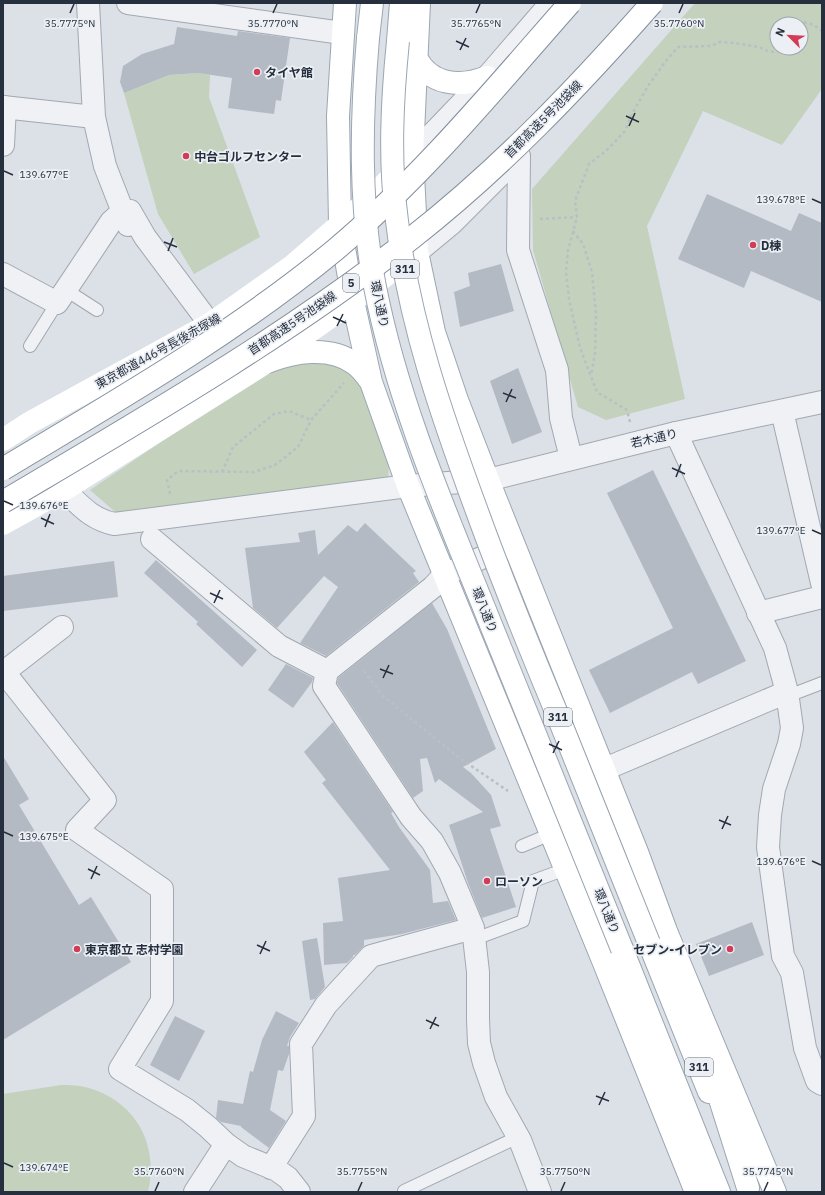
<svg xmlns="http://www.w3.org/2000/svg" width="825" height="1195" font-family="'IBM Plex Sans','Noto Sans JP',sans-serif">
<rect width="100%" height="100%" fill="#dce1e7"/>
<path fill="#c3d1bd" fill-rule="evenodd" d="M 695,3 L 822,3 L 822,89 L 782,145 L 703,111 L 647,226 L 685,399 L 606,420 L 578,407 L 533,250 L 532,189 ZM 777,24 L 801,24 L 801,48 L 777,48 Z
M 198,73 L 210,75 L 209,97 L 260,237 L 194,274 L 158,214 L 124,93 L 169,75 Z
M 316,356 L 357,374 L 389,465 L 388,480 L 121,517 L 90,490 L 272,367 Z
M 61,1085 C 67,1085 74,1085 80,1086 C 132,1096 160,1141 148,1192 L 3,1192 L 3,1094 Z"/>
<path fill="#b3bac4" d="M 177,27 L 237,36 L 238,31 L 290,38 L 281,101 L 276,100 L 274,114 L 228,108 L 232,78 L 198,73 L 169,75 L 124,93 L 120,82 L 123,66 L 142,54 L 174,44 Z
M 707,194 L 791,231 L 799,213 L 822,223 L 822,302 L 751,271 L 744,288 L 678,259 Z
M 501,264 L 514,311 L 460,327 L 454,292 L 470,286 L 468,273 Z
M 518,368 L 542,432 L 512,444 L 490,381 Z
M 653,470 L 746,661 L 698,684 L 692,672 L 610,713 L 589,670 L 673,628 L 607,493 Z
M 365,523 L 416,571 L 413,573 L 419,582 L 326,656 L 300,643 L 338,587 L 324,576 L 277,628 L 253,608 L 245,548 L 300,542 L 298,533 L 315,530 L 318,555 L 348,525 L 357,532 Z
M 156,560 L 257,650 L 242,667 L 196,624 L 198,622 L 144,573 Z
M 114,561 L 118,597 L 3,611 L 3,576 Z
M 432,603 L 447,629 L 496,749 L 463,767 L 471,773 L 491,795 L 501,826 L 490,829 L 516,907 L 482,918 L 468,883 L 449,825 L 483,812 L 439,779 L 435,783 L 427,758 L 420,759 L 423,791 L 413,798 L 337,683 L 338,678 Z
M 286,664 L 313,678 L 312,682 L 293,708 L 268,690 Z
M 333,722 L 393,812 L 391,813 L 399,827 L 430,870 L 433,903 L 448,901 L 456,920 L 402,934 L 364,940 L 364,946 L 355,955 L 353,955 L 353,957 L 347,963 L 324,965 L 323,923 L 343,921 L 338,878 L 390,870 L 322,783 L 326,780 L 304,752 Z
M 3,756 L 29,799 L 19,805 L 79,905 L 91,897 L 131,962 L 3,1040 Z
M 752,922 L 764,955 L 709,976 L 696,944 Z
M 317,938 L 325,987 L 315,999 L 310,1000 L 302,941 Z
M 276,1011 L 299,1023 L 290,1037 L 287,1046 L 289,1046 L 289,1054 L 283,1071 L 278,1070 L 270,1110 L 286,1121 L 269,1148 L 241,1127 L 241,1126 L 221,1122 L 216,1118 L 218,1100 L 243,1104 L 250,1071 L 253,1072 L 262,1040 Z
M 175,1016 L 205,1031 L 179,1081 L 150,1065 Z"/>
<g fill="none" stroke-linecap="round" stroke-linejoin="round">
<g stroke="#a2a8b1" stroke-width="14">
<path id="service" d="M 66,290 L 97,310
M 30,346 L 57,303
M 788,696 L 822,683
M 522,846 L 551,834
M 475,939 L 523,921 L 533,881 L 566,869
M 404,1191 L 518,1137"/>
</g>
<g stroke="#a2a8b1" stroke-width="24">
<path id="minor" d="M 88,3 L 94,117 L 105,166 L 128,225
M 128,3 L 342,33
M 3,107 L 94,117
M 3,145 L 5,107
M 519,156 L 518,250 L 557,370 L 561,418 L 571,458
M 3,274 L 57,303 L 111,222 L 122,212 L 130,211 L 145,237 L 210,324
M 782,411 L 822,583
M 676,433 L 775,648 L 787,692 L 792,728 L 789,744 L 774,789 L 770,815 L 768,847 L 783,956 L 792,973 L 805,1048 L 817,1081 L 822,1084
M 152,539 L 279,646 L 327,671 L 433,587 L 444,575 L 510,545
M 758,613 L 822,597
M 62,627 L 4,672 L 105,800 L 77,830 L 162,889 L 162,1001 L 120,1069 L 187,1110 L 208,1127 L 226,1144 L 243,1156 L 277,1170 L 288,1178 L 299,1192
M 327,671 L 324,686 L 411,817 L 432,841 L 450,873 L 473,928 L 478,972 L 478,1019 L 479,1043 L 484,1063 L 496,1097 L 520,1140 L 540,1192
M 605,769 L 787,692
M 271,1168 L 304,1116 L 301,1044 L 326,1005 L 371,956 L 473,928
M 195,1192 L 226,1144"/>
</g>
<g stroke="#a2a8b1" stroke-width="24">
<path id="tertiary" d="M 412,155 L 487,77 L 551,3
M 417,252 L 452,223 L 501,174
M 64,490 C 80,505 91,519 114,524 L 408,486 L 488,480 L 676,433 L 822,402"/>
</g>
<g stroke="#9ba6b3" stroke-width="24">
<path id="primary" d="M 345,3 L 338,116 L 340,224 L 353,301 L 371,382 L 408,486 L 602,958 L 696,1192
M 419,3 L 412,155 L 417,252 L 434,332 L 457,400 L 488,480 L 637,852 L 666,931 L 775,1192
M 368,38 L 372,3
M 398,41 L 401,3
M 416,57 C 429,85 460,88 487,77
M 267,362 C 293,352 330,345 355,364 C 362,369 366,375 371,382
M 649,943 L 709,1092
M 622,949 L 719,1192
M 712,1074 L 748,1188"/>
</g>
<path stroke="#bbbfc5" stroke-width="2.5" stroke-dasharray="3 3" stroke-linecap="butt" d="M 798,24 C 808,20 814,25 822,31
M 540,219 L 577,217
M 573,231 L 583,244 L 592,272 L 596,315 L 595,354 L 591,375
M 630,422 L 627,410 L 597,392 L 580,348 L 569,299 L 566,272 L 568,250 L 577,217 L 575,201 L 589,164 L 606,151 L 625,131 L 632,114 L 648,86 L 665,62 L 678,47 L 711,46 L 720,42 L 735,43 L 759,47 L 770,52 L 778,51 L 779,48
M 222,472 L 233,447 L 274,414 L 289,411 L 311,420
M 170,494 L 167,480 L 178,471 L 254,472 L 275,465 L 298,447 L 311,420 L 344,383
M 364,671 L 383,696 L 458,757 L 508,791"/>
<use href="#service" stroke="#eff1f5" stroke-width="12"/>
<use href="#minor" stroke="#eff1f5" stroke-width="22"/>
<use href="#tertiary" stroke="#eff1f5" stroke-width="22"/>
<path stroke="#fff" stroke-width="22" d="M 3,440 L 29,423 L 210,324 L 292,266 L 374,195 L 403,165
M 3,524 L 64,490 L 267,362 L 353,301 L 416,252"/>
<use href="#primary" stroke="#fff" stroke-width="22"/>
<g stroke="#9ba6b3" stroke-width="24" stroke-linecap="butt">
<path id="primary-bridge" d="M 368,38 C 361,120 359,205 375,287 C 397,399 442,504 485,610 C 530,723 576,836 622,949
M 398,41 C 392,101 389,161 397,221 C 409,323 443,419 478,514 C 502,580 528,644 555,709 C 586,787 618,865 649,943"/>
</g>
<g stroke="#838f9e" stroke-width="24" stroke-linecap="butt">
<path id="motorway-bridge" d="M 3,469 C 116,401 232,335 335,250 C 422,177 495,88 570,3
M 3,502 C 143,419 284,338 413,237 C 501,168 578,87 652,3"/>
</g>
<use href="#primary-bridge" stroke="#fff" stroke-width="22"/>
<use href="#motorway-bridge" stroke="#fff" stroke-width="22"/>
</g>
<path fill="none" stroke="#262f3e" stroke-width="1.5" d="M 70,13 L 74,4M 273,13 L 277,4M 476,13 L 480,4M 679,13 L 683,4M 456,41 L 469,47M 460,50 L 466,38M 626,116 L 639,122M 629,126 L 635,113M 4,171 L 13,175M 812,199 L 821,203M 164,242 L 177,247M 168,251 L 173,238M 333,317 L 346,323M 337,326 L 343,314M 503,393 L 516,398M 506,402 L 512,389M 672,468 L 685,474M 676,477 L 681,464M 4,501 L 13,505M 41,518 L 54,524M 45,527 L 50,514M 812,530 L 821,534M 210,593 L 223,599M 214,603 L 220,590M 380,669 L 393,674M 383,678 L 389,665M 549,744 L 562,750M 553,753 L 559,741M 719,820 L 731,825M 722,829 L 728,816M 4,832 L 13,836M 812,861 L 821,865M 88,869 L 100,875M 91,879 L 97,866M 257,945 L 270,951M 260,954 L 266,941M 426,1020 L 439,1026M 430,1029 L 436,1017M 596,1096 L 609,1101M 599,1105 L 605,1092M 4,1163 L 13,1167M 155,1191 L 159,1182M 358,1191 L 362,1182M 561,1191 L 565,1182M 764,1191 L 768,1182"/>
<g fill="#d23c57" stroke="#ecf0f5" stroke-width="1.5">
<circle cx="257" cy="72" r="4"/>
<circle cx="186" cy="156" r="4"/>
<circle cx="753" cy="245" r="4"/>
<circle cx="487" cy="881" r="4"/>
<circle cx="77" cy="949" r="4"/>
<circle cx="730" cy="949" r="4"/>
</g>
<g text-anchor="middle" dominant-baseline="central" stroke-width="3.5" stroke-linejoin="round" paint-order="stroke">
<g fill="#ecf0f5" stroke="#616975" stroke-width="1">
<rect x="391" y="260" width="28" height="18" rx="3"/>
<rect x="343" y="274" width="16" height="18" rx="3"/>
<rect x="544" y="708" width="28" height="18" rx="3"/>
<rect x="685" y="1058" width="28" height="18" rx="3"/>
</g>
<g font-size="11" font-weight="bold" fill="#262f3e">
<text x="405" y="269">311</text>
<text x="351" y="283">5</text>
<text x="558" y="717">311</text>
<text x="699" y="1067">311</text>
</g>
<g font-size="12" font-weight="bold" fill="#262f3e" stroke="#ecf0f5" text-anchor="start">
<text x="265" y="72">タイヤ館</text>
<text x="194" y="156">中台ゴルフセンター</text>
<text x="761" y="245">D棟</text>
<text x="495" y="881">ローソン</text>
<text x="85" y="949">東京都立 志村学園</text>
<text x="722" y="949" text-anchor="end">セブン-イレブン</text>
</g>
<g font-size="12" fill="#262f3e" stroke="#ecf0f5">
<text transform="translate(543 119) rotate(-45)">首都高速5号池袋線</text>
<text transform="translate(380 304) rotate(78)">環八通り</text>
<text transform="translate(292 323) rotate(-34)">首都高速5号池袋線</text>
<text transform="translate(158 351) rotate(-29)">東京都道446号長後赤塚線</text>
<text transform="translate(654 438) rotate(-13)">若木通り</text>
<text transform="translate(485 610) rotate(68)">環八通り</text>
<text transform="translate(607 911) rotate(68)">環八通り</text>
</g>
</g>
<g font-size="10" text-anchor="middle" fill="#262f3e" stroke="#ecf0f5" stroke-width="3.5" stroke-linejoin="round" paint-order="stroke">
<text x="273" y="27">35.7770°N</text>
<text x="476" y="27">35.7765°N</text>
<text x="679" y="27">35.7760°N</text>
<text x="70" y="27">35.7775°N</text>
<text x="44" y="178">139.677°E</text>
<text x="781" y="203">139.678°E</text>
<text x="44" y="509">139.676°E</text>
<text x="781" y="534">139.677°E</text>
<text x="44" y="840">139.675°E</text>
<text x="781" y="865">139.676°E</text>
<text x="44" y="1171">139.674°E</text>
<text x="159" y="1175">35.7760°N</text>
<text x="362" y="1175">35.7755°N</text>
<text x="565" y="1175">35.7750°N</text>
<text x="768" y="1175">35.7745°N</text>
</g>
<rect width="825" height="1195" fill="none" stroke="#262f3e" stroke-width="8"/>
<g transform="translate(789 36) rotate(294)"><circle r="19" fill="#ecf0f5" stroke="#9da3ac"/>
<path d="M0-3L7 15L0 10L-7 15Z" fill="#d23c57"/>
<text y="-6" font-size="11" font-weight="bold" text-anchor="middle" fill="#262f3e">N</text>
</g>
</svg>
